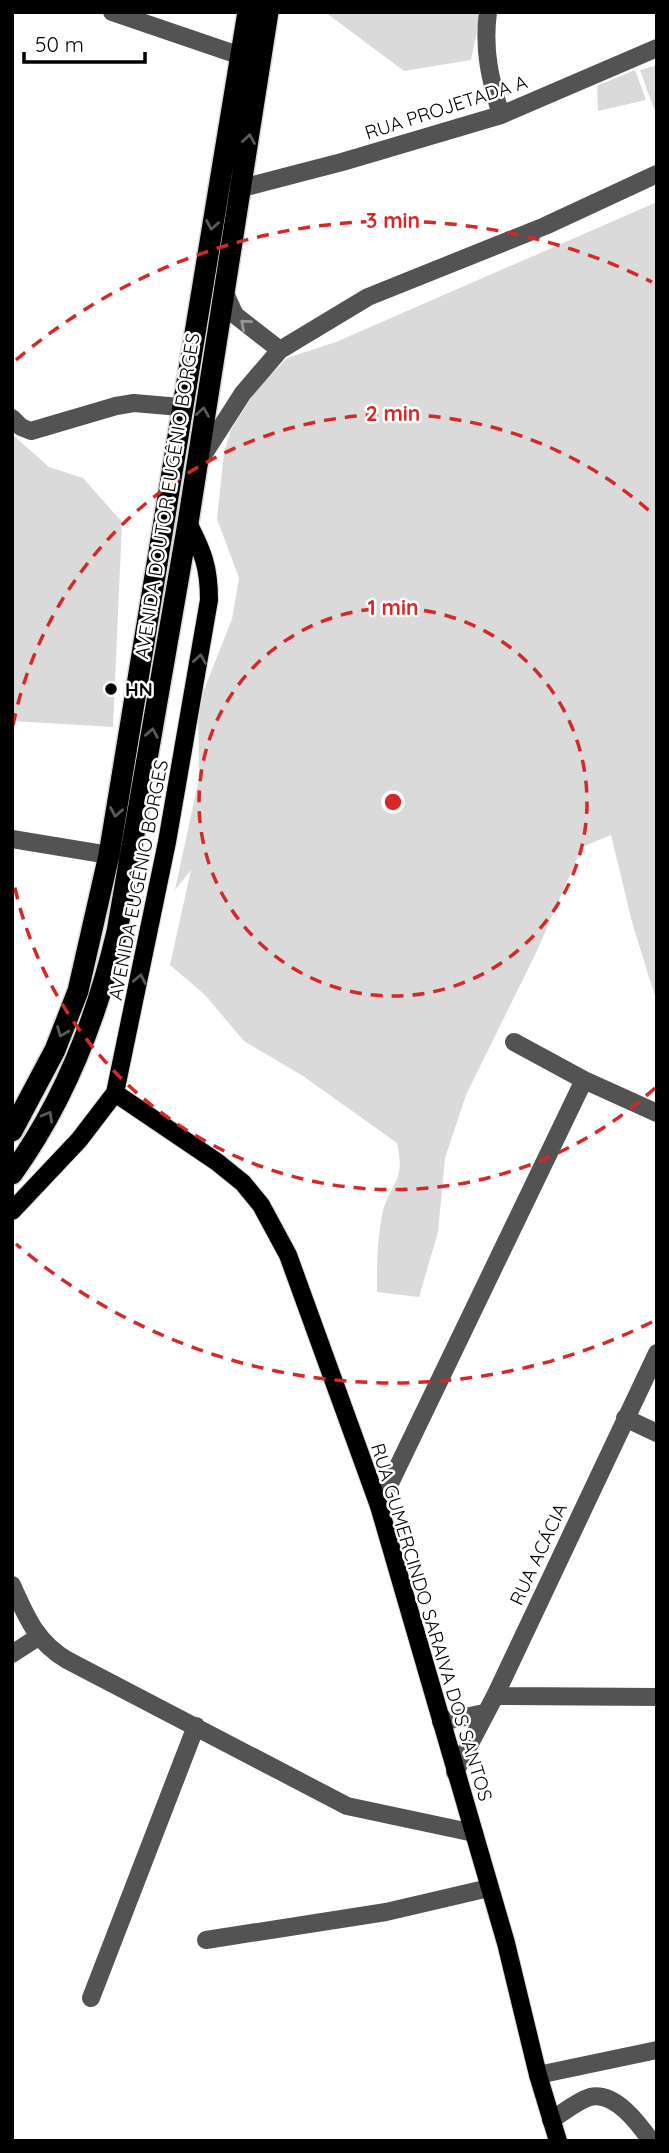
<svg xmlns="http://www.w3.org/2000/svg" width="669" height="2153" font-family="Quicksand,sans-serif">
<rect width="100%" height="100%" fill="#fff"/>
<path fill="#dadada" d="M 325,12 L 481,12 L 471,60 L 404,71 Z
M 657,65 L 657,108 L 654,109 L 640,70 Z
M 635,70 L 646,100 L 598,111 L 597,86 Z
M 657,202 L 657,1003 L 632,922 L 611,835 L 582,847 L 536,953 L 466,1095 L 445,1158 L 438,1232 L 419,1297 L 377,1292 C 377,1266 377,1241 382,1215 C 390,1181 406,1184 397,1143 L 303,1076 L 244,1041 L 205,995 L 170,965 L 191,870 L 175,890 L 199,778 L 198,705 L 232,619 L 239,578 L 217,519 L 224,452 L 231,430 L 256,390 L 287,358 L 336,342 Z
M 12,434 L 49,467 L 83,478 L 122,522 L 113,727 L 12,721 Z"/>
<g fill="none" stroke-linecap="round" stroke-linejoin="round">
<g stroke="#dbdbdb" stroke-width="20">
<path id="major" d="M 115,1093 L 217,1162 L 243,1183 L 261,1205 L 288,1255 L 379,1506 L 506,1943 L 538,2075 L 558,2141
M 12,1211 L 79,1140 L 115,1093 L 167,842 L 209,600 C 209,567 203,552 188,523"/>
</g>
<g stroke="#dbdbdb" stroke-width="24">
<path id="highway" d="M 12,1131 L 55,1050 L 78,991 L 109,855 L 248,12
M 12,1174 C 64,1102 97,1017 117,932 L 188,523 L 268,12"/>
</g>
<path stroke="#535353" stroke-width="18" d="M 112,12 L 241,56
M 488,12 C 483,50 490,79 501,115
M 242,188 L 342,162 L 501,115 L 657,48
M 223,289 L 235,315 L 280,350
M 12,418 L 21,427 L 31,431 L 116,406 L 134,403 L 180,407
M 200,460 L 243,393 L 280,350 L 368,297 L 545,226 L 657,174
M 12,839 L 109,855
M 514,1042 L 584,1080 L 657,1113
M 625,1418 L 657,1433
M 379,1506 L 584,1080
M 12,1585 C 26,1616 36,1642 67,1660 L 347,1806 L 474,1833
M 12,1654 L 38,1637
M 495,1696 L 657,1697
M 441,1722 L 484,1713
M 455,1772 L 495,1696 L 657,1353
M 206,1940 L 386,1912 L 489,1888
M 91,1998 L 196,1726
M 538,2075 L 657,2050
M 551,2120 C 563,2113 577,2101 590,2097 C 615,2091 639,2124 651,2141"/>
<use href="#major" stroke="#000" stroke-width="18"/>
<use href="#highway" stroke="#000" stroke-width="21"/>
</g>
<defs><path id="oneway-chevron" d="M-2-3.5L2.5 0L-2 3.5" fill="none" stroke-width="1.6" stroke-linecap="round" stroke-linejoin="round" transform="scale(1.75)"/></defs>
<g stroke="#595959">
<use href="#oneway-chevron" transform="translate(249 139) rotate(-81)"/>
<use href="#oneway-chevron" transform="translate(212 225) rotate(100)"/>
<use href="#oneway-chevron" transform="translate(203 412) rotate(-81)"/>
<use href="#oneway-chevron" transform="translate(200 659) rotate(-81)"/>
<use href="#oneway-chevron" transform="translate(152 733) rotate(-80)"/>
<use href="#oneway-chevron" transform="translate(116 812) rotate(100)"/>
<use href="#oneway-chevron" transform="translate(140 979) rotate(-79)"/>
<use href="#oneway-chevron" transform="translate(62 1032) rotate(111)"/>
<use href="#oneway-chevron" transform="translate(48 1116) rotate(-60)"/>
</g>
<use stroke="#989898" href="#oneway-chevron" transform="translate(245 324) rotate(-139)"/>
<g fill="none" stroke="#d62828" stroke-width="3.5" stroke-dasharray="12 9">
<circle cx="393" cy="802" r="194"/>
<path d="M655 1088A388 388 0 0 1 13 879M13 725A388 388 0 0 1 655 516"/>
<path d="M652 1322A581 581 0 0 1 16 1244M16 360A581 581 0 0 1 652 282"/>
</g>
<circle fill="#000" stroke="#fff" stroke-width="2.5" cx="111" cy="689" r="7"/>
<g text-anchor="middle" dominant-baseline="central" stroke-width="5" stroke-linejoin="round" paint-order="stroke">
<g font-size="19" fill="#000" stroke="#fff">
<text transform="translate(446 107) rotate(-18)">RUA PROJETADA A</text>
<text transform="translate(167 496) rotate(-81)">AVENIDA DOUTOR EUGÊNIO BORGES</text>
<text transform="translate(138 880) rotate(-79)">AVENIDA EUGÊNIO BORGES</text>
<text transform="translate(538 1554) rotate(-65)">RUA ACÁCIA</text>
<text transform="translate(432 1622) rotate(73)">RUA GUMERCINDO SARAIVA DOS SANTOS</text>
</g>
<g font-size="19" font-weight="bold" fill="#000" stroke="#fff" text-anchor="start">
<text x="125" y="689">HN</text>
</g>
</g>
<circle cx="393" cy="802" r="10" fill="#d62828" stroke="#fff" stroke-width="3.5"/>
<g font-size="21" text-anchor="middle" font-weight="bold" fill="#d62828" stroke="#fff" stroke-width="5" stroke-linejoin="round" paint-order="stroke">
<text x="393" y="228">3 min</text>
<text x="393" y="421">2 min</text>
<text x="393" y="615">1 min</text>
</g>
<rect width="669" height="2153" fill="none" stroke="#000000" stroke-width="28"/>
<path d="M24 52v10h121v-10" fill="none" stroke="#000000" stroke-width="3.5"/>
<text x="35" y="52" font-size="21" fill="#000000" stroke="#ffffff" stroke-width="5" paint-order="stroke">50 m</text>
</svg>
